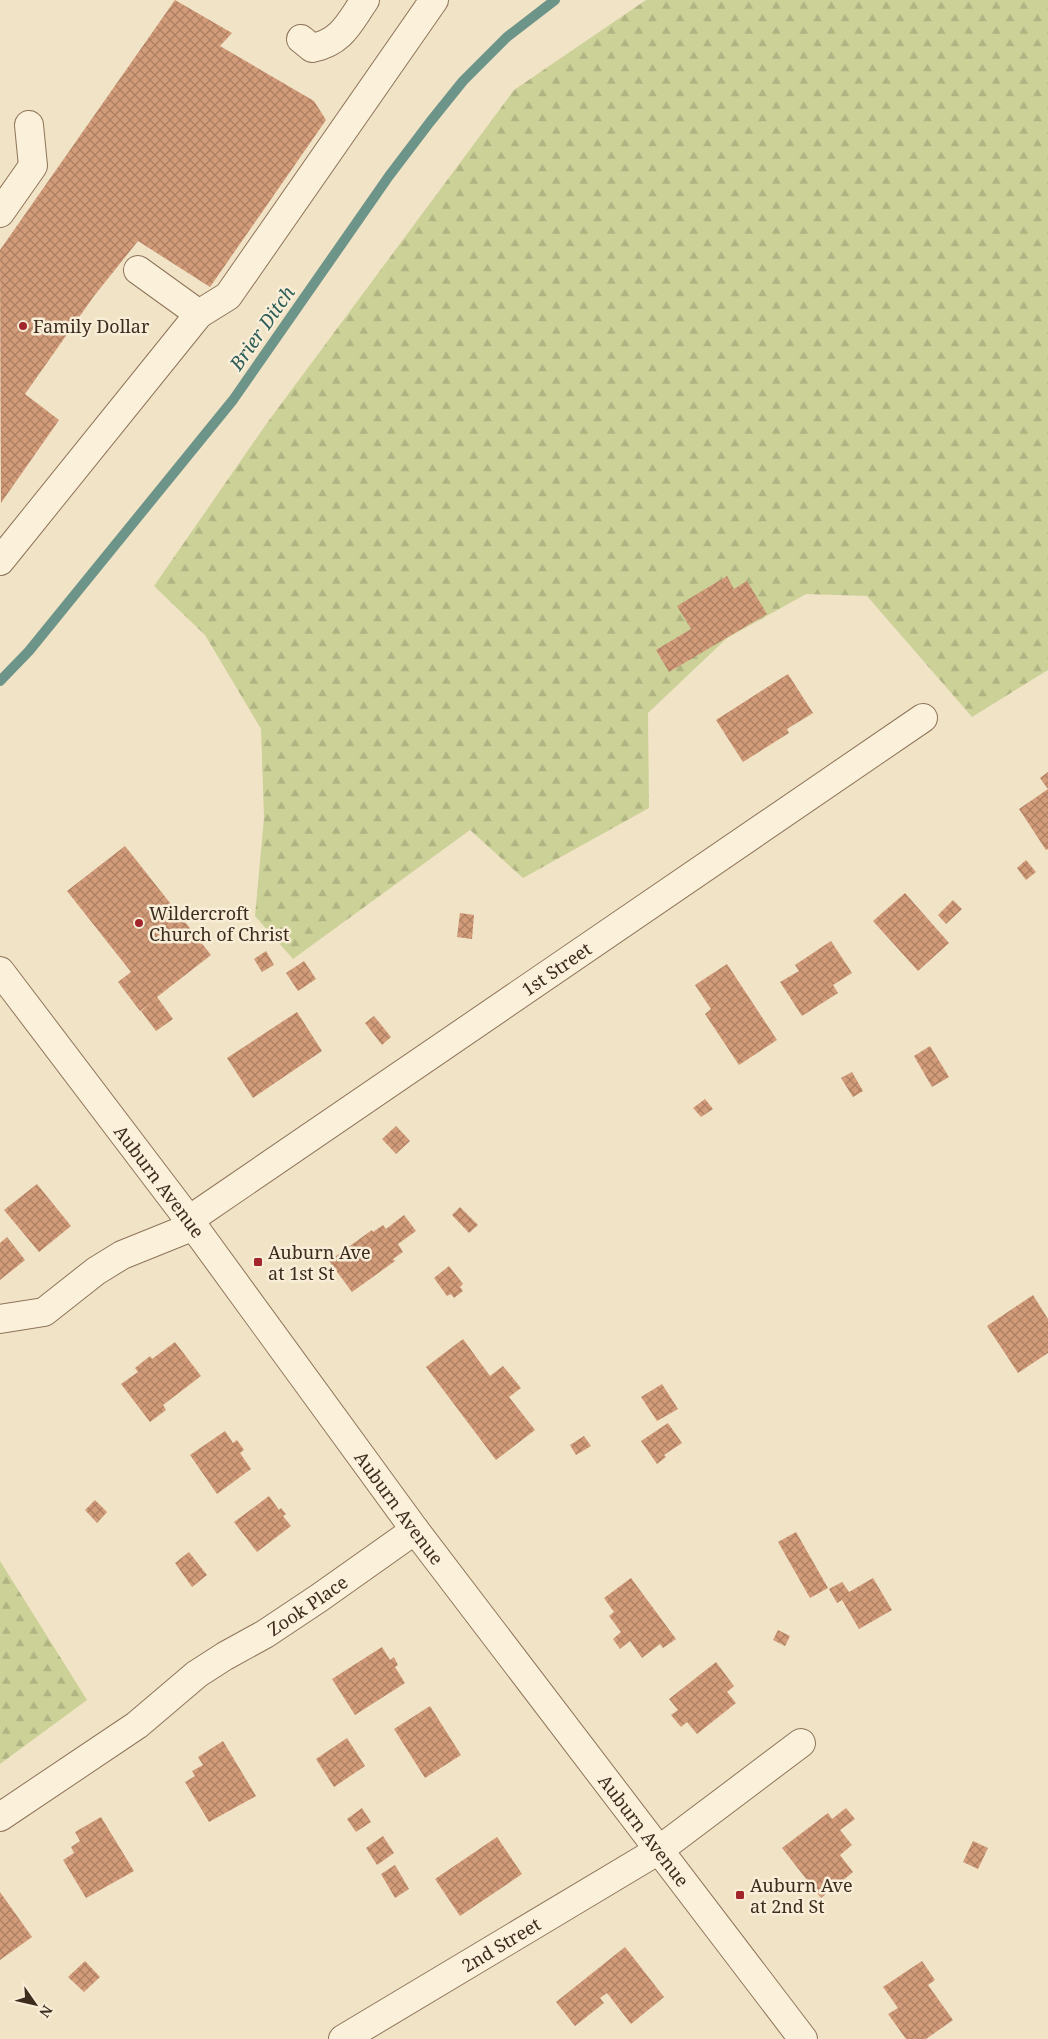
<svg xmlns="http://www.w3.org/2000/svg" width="1048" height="2039" font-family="'Noto Serif',serif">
<defs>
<pattern id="forest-firs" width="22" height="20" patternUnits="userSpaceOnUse" patternTransform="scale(1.25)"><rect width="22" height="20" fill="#ccd198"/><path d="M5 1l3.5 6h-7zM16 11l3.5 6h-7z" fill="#b0b483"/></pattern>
<pattern id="building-cross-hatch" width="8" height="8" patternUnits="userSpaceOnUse" patternTransform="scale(1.25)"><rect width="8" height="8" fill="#d29b79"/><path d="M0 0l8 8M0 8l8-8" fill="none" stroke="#ac7f63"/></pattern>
</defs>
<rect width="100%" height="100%" fill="#f1e3c6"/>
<path fill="url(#forest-firs)" d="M 646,0 L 1048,0 L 1048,670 L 972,717 L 867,596 L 806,594 L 727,638 L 648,713 L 649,808 L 523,878 L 470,830 L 293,959 L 255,916 L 264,818 L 261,729 L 205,635 L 154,586 L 267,423 L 514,90 Z
M 0,1561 L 87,1700 L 0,1764 Z"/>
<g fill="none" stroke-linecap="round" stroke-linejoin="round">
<path stroke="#6d9489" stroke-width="10" d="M 0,681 L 29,651 L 233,400 L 389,176 L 430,122 L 463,81 L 507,37 L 555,0"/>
</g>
<path fill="url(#building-cross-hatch)" d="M 175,0 L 232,33 L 220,46 L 314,101 L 326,120 L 210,287 L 138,241 L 94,296 L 25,394 L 59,420 L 1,503 L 0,250 Z
M 727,576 L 734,589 L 747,581 L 767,614 L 669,672 L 656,650 L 691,629 L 677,606 Z
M 788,674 L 813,713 L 787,729 L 789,733 L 743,762 L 716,720 Z
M 1048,772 L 1048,789 L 1040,778 Z
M 1048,789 L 1048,849 L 1046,850 L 1019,809 Z
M 125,846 L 211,955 L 157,997 L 173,1019 L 156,1031 L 141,1011 L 152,1002 L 140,1011 L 118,982 L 131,972 L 67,891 Z
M 1026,860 L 1036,872 L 1026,880 L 1017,868 Z
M 905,893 L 949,943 L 918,971 L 873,921 Z
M 953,900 L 962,909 L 946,924 L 938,915 Z
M 460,913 L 474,915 L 472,939 L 457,937 Z
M 831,941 L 852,973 L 833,985 L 838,993 L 802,1016 L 780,982 L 799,971 L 795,965 Z
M 266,951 L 274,965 L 262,972 L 254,959 Z
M 304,961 L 316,979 L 298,991 L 286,973 Z
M 727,964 L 777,1040 L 739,1065 L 705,1014 L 711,1009 L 695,985 Z
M 297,1012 L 322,1051 L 253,1098 L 227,1058 Z
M 374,1016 L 391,1037 L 382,1045 L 365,1023 Z
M 930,1046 L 949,1077 L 932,1087 L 914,1056 Z
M 852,1072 L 863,1091 L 853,1097 L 841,1078 Z
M 705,1099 L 713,1109 L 701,1117 L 693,1108 Z
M 396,1126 L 410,1141 L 396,1154 L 382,1139 Z
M 37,1184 L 71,1226 L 39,1252 L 4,1210 Z
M 460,1207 L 478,1225 L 469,1233 L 452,1215 Z
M 404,1215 L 416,1231 L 398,1244 L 403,1252 L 393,1259 L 395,1261 L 352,1292 L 329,1261 L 372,1230 L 373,1232 L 383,1225 L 386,1229 Z
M 7,1237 L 25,1260 L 0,1280 L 0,1243 Z
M 449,1266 L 463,1284 L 460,1287 L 463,1291 L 454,1298 L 451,1294 L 447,1296 L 434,1278 Z
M 1033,1295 L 1048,1319 L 1048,1353 L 1018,1373 L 987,1326 Z
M 463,1339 L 490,1376 L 503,1366 L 521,1388 L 509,1397 L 535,1430 L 496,1460 L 426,1367 Z
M 175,1342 L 201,1376 L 163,1405 L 166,1410 L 150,1422 L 121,1384 L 138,1372 L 135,1368 L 150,1356 L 152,1359 Z
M 662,1384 L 678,1409 L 657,1421 L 641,1397 Z
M 668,1423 L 682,1443 L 664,1455 L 666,1457 L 657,1464 L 641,1441 Z
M 225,1431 L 233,1443 L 237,1440 L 244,1450 L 240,1453 L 251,1469 L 217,1494 L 190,1455 Z
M 584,1436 L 591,1446 L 576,1455 L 570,1445 Z
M 269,1496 L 279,1510 L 281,1508 L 286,1514 L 283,1516 L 291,1526 L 257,1552 L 234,1522 Z
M 95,1500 L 107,1512 L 97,1523 L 85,1510 Z
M 796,1532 L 828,1588 L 810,1598 L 778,1542 Z
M 189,1552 L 207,1575 L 192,1587 L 175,1563 Z
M 631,1578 L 676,1639 L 663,1648 L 660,1644 L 642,1658 L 630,1641 L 620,1649 L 613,1639 L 621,1632 L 609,1616 L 614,1612 L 604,1598 Z
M 873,1578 L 892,1610 L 859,1629 L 842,1600 L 837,1603 L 829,1589 L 842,1582 L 849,1592 Z
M 778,1630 L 790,1636 L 785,1646 L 773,1640 Z
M 382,1647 L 390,1660 L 394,1657 L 398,1665 L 395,1667 L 405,1683 L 355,1715 L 332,1679 Z
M 716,1662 L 734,1686 L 727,1692 L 736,1703 L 697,1734 L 687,1722 L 681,1727 L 671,1715 L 678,1710 L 669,1699 Z
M 430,1706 L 461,1755 L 425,1778 L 394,1729 Z
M 347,1738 L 365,1766 L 334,1787 L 316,1759 Z
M 223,1741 L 256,1796 L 209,1822 L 185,1782 L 195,1776 L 192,1771 L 203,1765 L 198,1757 Z
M 362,1808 L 371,1822 L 356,1832 L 347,1819 Z
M 846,1808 L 855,1819 L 840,1830 L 852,1845 L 840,1855 L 853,1872 L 821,1898 L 782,1848 L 828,1813 L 832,1819 Z
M 101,1817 L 134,1871 L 86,1898 L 63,1860 L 74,1853 L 71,1847 L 80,1841 L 75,1832 Z
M 383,1836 L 394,1853 L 377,1865 L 366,1848 Z
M 497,1837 L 522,1874 L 460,1916 L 435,1879 Z
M 973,1841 L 988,1848 L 978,1869 L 963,1862 Z
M 395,1865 L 409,1889 L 395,1898 L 381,1874 Z
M 0,1892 L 32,1937 L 0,1960 Z
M 625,1947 L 664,1997 L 631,2024 L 607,1993 L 600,1998 L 604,2003 L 575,2026 L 556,2002 Z
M 85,1961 L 100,1977 L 84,1992 L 68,1977 Z
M 922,1961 L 935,1980 L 928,1985 L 953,2020 L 926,2039 L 906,2039 L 888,2014 L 898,2008 L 883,1987 Z"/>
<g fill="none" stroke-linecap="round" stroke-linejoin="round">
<g stroke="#8e745a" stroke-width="30">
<g id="minor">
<path d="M 301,39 L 312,48 C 342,42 349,23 365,0"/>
<path d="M 0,213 L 33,166 L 29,125"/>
<path d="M 199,314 L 228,296 L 434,0"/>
<path d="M 0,561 L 199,314 L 138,270"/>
<path id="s1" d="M 0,971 L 189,1220 L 415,1530 L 803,2039"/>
<path id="s2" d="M 189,1220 L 923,718"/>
<path d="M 0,1319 L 44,1312 L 96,1271 L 122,1255 L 194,1226"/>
<path id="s3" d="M 0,1817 L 137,1725 L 197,1674 L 225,1656 L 265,1634 L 319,1598 L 415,1530"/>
<path id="s4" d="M 343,2039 L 659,1850 L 801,1743"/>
</g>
</g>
<use href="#minor" stroke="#fbf0da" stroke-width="28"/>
</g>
<g fill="#a2252b" stroke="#f8edd6" stroke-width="2">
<circle cx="23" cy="326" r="5"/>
<circle cx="139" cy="923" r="5"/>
<rect x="253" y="1257" width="10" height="10" rx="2.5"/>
<rect x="735" y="1890" width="10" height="10" rx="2.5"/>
</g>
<g text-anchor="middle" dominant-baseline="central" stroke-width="5" stroke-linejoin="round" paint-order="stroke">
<g font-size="18" fill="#3e2c1f" stroke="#f8edd6" text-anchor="start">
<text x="33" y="326">Family Dollar</text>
<text x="149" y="913">Wildercroft<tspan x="149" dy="21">Church of Christ</tspan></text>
<text x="268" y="1252">Auburn Ave<tspan x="268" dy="21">at 1st St</tspan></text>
<text x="750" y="1885">Auburn Ave<tspan x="750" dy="21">at 2nd St</tspan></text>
</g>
<g font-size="18" fill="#3e2c1f" stroke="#f8edd6">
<text stroke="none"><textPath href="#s2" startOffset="445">1st Street</textPath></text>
<text stroke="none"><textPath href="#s1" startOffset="264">Auburn Avenue</textPath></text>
<text stroke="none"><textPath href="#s1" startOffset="669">Auburn Avenue</textPath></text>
<text stroke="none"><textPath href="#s3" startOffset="374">Zook Place</textPath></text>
<text stroke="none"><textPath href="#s1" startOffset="1074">Auburn Avenue</textPath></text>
<text stroke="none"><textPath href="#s4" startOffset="184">2nd Street</textPath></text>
</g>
<g font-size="19" font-style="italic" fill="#2d5e59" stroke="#f8edd6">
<text transform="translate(262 328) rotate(-55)">Brier Ditch</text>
</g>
</g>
<g transform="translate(35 2004) rotate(124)" stroke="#f8edd6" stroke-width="4" paint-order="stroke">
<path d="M0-4L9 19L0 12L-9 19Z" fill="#3e2c1f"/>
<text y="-8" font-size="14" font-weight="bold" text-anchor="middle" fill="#3e2c1f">N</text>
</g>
</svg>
